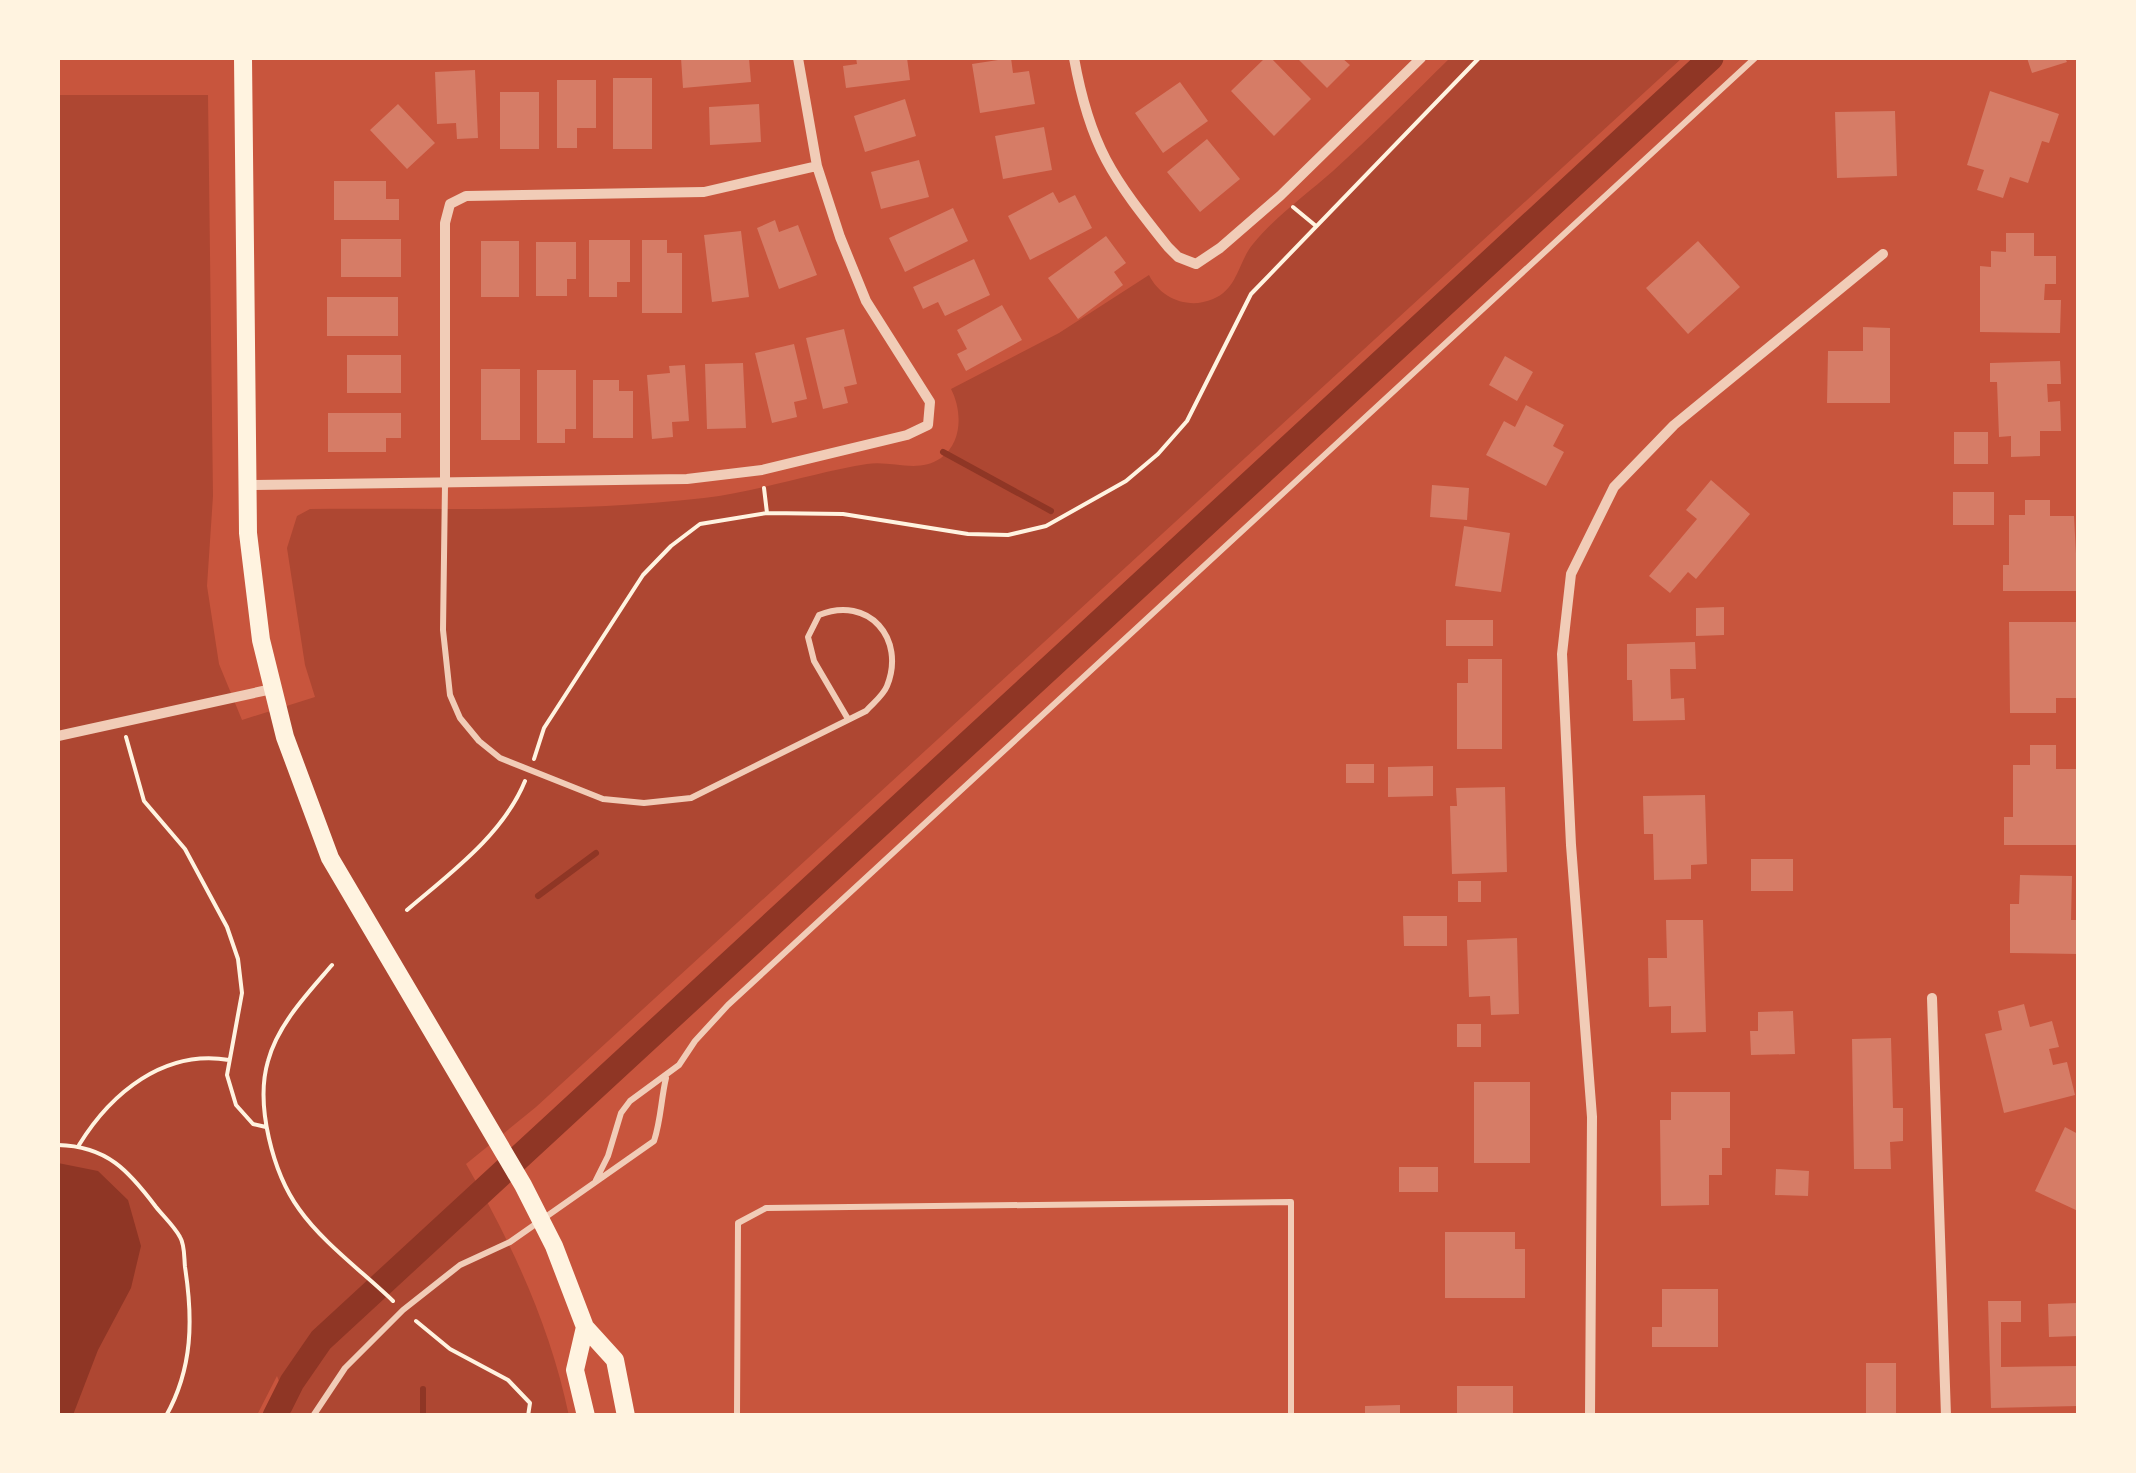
<svg xmlns="http://www.w3.org/2000/svg" width="2136" height="1473" font-family="Helvetica,sans-serif">
<rect width="100%" height="100%" fill="#c8553d"/>
<path fill="#ae4732" d="M 1450,58 L 1682,58 L 536,1107 L 466,1164 C 512,1244 550,1325 569,1416 L 292,1415 L 277,1376 L 257,1415 L 58,1415 L 58,95 L 208,95 L 213,496 L 207,586 L 219,664 L 242,720 L 315,697 L 305,665 L 287,548 L 297,516 L 310,509 C 441,508 574,513 704,498 C 760,491 812,473 867,464 C 892,460 918,474 941,458 C 963,442 962,410 951,389 L 1059,333 L 1149,275 C 1160,298 1188,310 1213,299 C 1238,289 1238,262 1253,244 C 1275,217 1307,194 1333,171 C 1373,135 1411,96 1450,58 Z"/>
<path fill="#8f3625" d="M 58,1163 L 98,1171 L 128,1200 L 141,1246 L 131,1288 L 98,1350 L 73,1415 L 58,1415 Z"/>
<g fill="none" stroke-linecap="round" stroke-linejoin="round">
<path stroke="#8f3625" stroke-width="6" d="M 943,452 L 1051,511
M 538,896 L 596,853
M 423,1416 L 423,1389"/>
<path stroke="#8f3625" stroke-width="25" d="M 275,1416 L 292,1382 L 321,1340 L 1711,58"/>
</g>
<path fill="#d67c66" d="M 681,58 L 749,58 L 751,82 L 683,88 Z
M 856,58 L 907,58 L 910,80 L 846,88 L 843,66 L 857,64 Z
M 1011,58 L 1013,73 L 1029,71 L 1035,104 L 980,113 L 972,64 Z
M 1265,58 L 1271,58 L 1311,99 L 1274,136 L 1231,91 Z
M 1297,58 L 1342,58 L 1350,65 L 1327,88 Z
M 2027,58 L 2065,58 L 2067,62 L 2032,73 Z
M 475,70 L 478,138 L 457,139 L 456,123 L 437,124 L 435,72 Z
M 613,78 L 652,78 L 652,149 L 613,149 Z
M 557,80 L 596,80 L 596,128 L 577,128 L 577,148 L 557,148 Z
M 1180,82 L 1208,121 L 1163,153 L 1135,113 Z
M 1990,91 L 2059,114 L 2049,143 L 2042,141 L 2028,183 L 2010,177 L 2003,198 L 1977,190 L 1984,170 L 1967,165 Z
M 500,92 L 539,92 L 539,149 L 500,149 Z
M 905,99 L 916,136 L 865,152 L 854,116 Z
M 398,104 L 435,143 L 407,169 L 370,130 Z
M 759,104 L 761,142 L 710,145 L 709,107 Z
M 1895,111 L 1897,176 L 1837,178 L 1835,112 Z
M 1044,127 L 1052,170 L 1003,179 L 995,136 Z
M 1207,139 L 1240,179 L 1200,212 L 1167,172 Z
M 919,160 L 929,197 L 881,209 L 871,172 Z
M 334,181 L 386,181 L 386,199 L 399,199 L 399,220 L 334,220 Z
M 1053,192 L 1059,203 L 1075,195 L 1092,228 L 1030,260 L 1008,216 Z
M 953,208 L 968,241 L 905,272 L 889,238 Z
M 775,220 L 779,232 L 798,225 L 817,275 L 779,289 L 757,228 Z
M 741,231 L 749,297 L 712,302 L 704,235 Z
M 2006,233 L 2034,233 L 2034,256 L 2056,256 L 2056,284 L 2045,284 L 2044,300 L 2061,300 L 2060,333 L 1980,332 L 1980,266 L 1991,267 L 1991,251 L 2006,252 Z
M 1106,236 L 1126,263 L 1114,272 L 1123,285 L 1078,319 L 1048,278 Z
M 341,239 L 401,239 L 401,277 L 341,277 Z
M 589,240 L 630,240 L 630,282 L 617,282 L 617,297 L 589,297 Z
M 642,240 L 667,240 L 667,253 L 682,253 L 682,313 L 642,313 Z
M 481,241 L 519,241 L 519,297 L 481,297 Z
M 1698,241 L 1740,287 L 1688,334 L 1646,288 Z
M 536,242 L 576,242 L 576,279 L 567,279 L 567,296 L 536,296 Z
M 974,259 L 990,295 L 945,316 L 938,302 L 923,309 L 913,287 Z
M 327,297 L 398,297 L 398,336 L 327,336 Z
M 1002,305 L 1022,340 L 966,371 L 957,354 L 967,349 L 957,330 Z
M 1863,327 L 1890,328 L 1890,403 L 1827,403 L 1828,351 L 1863,351 Z
M 844,329 L 857,384 L 844,387 L 848,403 L 823,409 L 806,338 Z
M 794,344 L 807,399 L 794,402 L 797,417 L 772,423 L 755,353 Z
M 347,355 L 401,355 L 401,393 L 347,393 Z
M 1505,356 L 1533,372 L 1517,401 L 1489,385 Z
M 2060,361 L 2061,384 L 2047,384 L 2048,402 L 2060,401 L 2061,431 L 2040,431 L 2040,456 L 2011,457 L 2011,436 L 1999,437 L 1997,382 L 1990,382 L 1990,363 Z
M 743,363 L 746,428 L 707,429 L 705,364 Z
M 685,365 L 689,421 L 672,422 L 673,437 L 652,439 L 647,375 L 670,373 L 669,366 Z
M 481,369 L 520,369 L 520,440 L 481,440 Z
M 537,370 L 576,370 L 576,429 L 565,429 L 565,443 L 537,443 Z
M 593,380 L 619,380 L 619,391 L 633,391 L 633,438 L 593,438 Z
M 1526,405 L 1564,425 L 1553,446 L 1564,452 L 1546,486 L 1486,455 L 1504,421 L 1515,427 Z
M 328,413 L 401,413 L 401,438 L 386,438 L 386,452 L 328,452 Z
M 1954,432 L 1988,432 L 1988,464 L 1954,464 Z
M 1711,480 L 1750,514 L 1696,579 L 1688,572 L 1670,593 L 1649,576 L 1697,519 L 1686,510 Z
M 1432,485 L 1469,488 L 1467,520 L 1430,517 Z
M 1953,492 L 1994,492 L 1994,525 L 1953,525 Z
M 2025,500 L 2050,500 L 2050,516 L 2074,516 L 2078,591 L 2003,591 L 2003,565 L 2009,565 L 2009,515 L 2025,515 Z
M 1464,526 L 1510,533 L 1501,592 L 1455,586 Z
M 1724,607 L 1724,635 L 1696,636 L 1696,608 Z
M 1446,620 L 1493,620 L 1493,646 L 1446,646 Z
M 2009,622 L 2077,622 L 2078,698 L 2056,698 L 2056,713 L 2010,713 Z
M 1695,642 L 1696,669 L 1670,669 L 1671,699 L 1684,698 L 1685,720 L 1633,721 L 1632,680 L 1627,680 L 1627,644 Z
M 1468,659 L 1502,659 L 1502,749 L 1457,749 L 1457,683 L 1468,683 Z
M 2030,745 L 2056,745 L 2056,769 L 2078,769 L 2078,845 L 2004,845 L 2004,817 L 2013,817 L 2013,765 L 2030,765 Z
M 1346,764 L 1374,764 L 1374,783 L 1346,783 Z
M 1433,766 L 1433,796 L 1388,797 L 1388,767 Z
M 1505,787 L 1507,872 L 1452,874 L 1450,806 L 1457,806 L 1456,788 Z
M 1705,795 L 1707,864 L 1691,865 L 1691,879 L 1654,880 L 1653,834 L 1644,834 L 1643,796 Z
M 1751,859 L 1793,859 L 1793,891 L 1751,891 Z
M 2020,875 L 2072,876 L 2071,920 L 2078,920 L 2078,954 L 2010,953 L 2010,904 L 2019,904 Z
M 1458,881 L 1481,881 L 1481,902 L 1458,902 Z
M 1403,916 L 1447,916 L 1447,946 L 1404,946 Z
M 1666,920 L 1703,920 L 1706,1032 L 1671,1033 L 1671,1006 L 1649,1007 L 1648,958 L 1667,958 Z
M 1517,938 L 1519,1014 L 1491,1015 L 1490,996 L 1469,997 L 1467,940 Z
M 2024,1004 L 2030,1027 L 2052,1021 L 2059,1047 L 2049,1049 L 2053,1065 L 2067,1062 L 2075,1095 L 2004,1113 L 1985,1034 L 2002,1030 L 1998,1011 Z
M 1793,1011 L 1795,1054 L 1751,1055 L 1750,1031 L 1758,1031 L 1758,1012 Z
M 1457,1024 L 1481,1024 L 1481,1047 L 1457,1047 Z
M 1891,1038 L 1893,1108 L 1903,1108 L 1903,1141 L 1890,1142 L 1891,1169 L 1854,1169 L 1852,1039 Z
M 1474,1082 L 1530,1082 L 1530,1163 L 1474,1163 Z
M 1671,1092 L 1730,1092 L 1730,1148 L 1722,1148 L 1722,1175 L 1709,1175 L 1709,1205 L 1661,1206 L 1660,1120 L 1671,1120 Z
M 2065,1127 L 2078,1134 L 2078,1211 L 2035,1191 Z
M 1399,1167 L 1438,1167 L 1438,1192 L 1399,1192 Z
M 1776,1169 L 1809,1171 L 1808,1196 L 1775,1195 Z
M 1445,1232 L 1515,1232 L 1515,1249 L 1525,1249 L 1525,1298 L 1445,1298 Z
M 1662,1289 L 1718,1289 L 1718,1347 L 1652,1347 L 1652,1327 L 1662,1327 Z
M 1988,1301 L 2021,1301 L 2021,1322 L 2001,1322 L 2001,1367 L 2078,1366 L 2078,1406 L 1991,1408 Z
M 2078,1303 L 2078,1336 L 2049,1337 L 2048,1304 Z
M 1866,1363 L 1896,1363 L 1896,1416 L 1866,1416 Z
M 1457,1386 L 1513,1386 L 1513,1416 L 1457,1416 Z
M 1400,1405 L 1400,1416 L 1365,1416 L 1365,1406 Z"/>
<g fill="none" stroke-linecap="round" stroke-linejoin="round">
<path stroke="#fff3e0" stroke-width="4" d="M 1293,207 L 1316,226
M 764,488 L 767,513
M 126,737 L 144,801 L 185,849 L 227,927 L 238,959 L 242,993 L 227,1075 L 236,1105 L 253,1124 L 266,1127
M 534,759 L 544,728 L 643,575 L 671,546 L 700,524 L 767,513 L 843,514 L 968,534 L 1008,535 L 1046,526 L 1126,481 L 1158,454 L 1187,421 L 1251,294 L 1479,58
M 407,910 C 449,874 503,835 525,781
M 332,965 C 308,993 278,1024 268,1061 C 255,1105 273,1173 299,1209 C 322,1242 364,1273 393,1301
M 58,1145 C 107,1146 129,1171 156,1207 C 164,1217 174,1226 180,1237 C 185,1245 184,1258 185,1267 C 193,1319 193,1368 166,1416
M 79,1145 C 111,1093 164,1049 229,1060
M 416,1321 L 450,1349 L 508,1380 L 530,1403 L 528,1416"/>
<path stroke="#f1ccb7" stroke-width="6" d="M 445,485 L 443,630 L 450,695 L 460,718 L 479,741 L 500,758 L 603,799 L 644,803 L 691,798 L 866,711 C 873,703 883,696 887,686 C 906,639 869,595 819,615 L 808,637 L 814,661 L 848,719
M 596,1180 L 608,1156 L 621,1113 L 630,1101 L 679,1065 L 695,1041 L 728,1005 L 1755,58
M 313,1416 L 345,1368 L 403,1310 L 460,1265 L 510,1242 L 654,1141 C 661,1120 661,1099 666,1078
M 737,1416 L 738,1223 L 766,1208 L 1291,1202 L 1291,1416"/>
<path stroke="#f1ccb7" stroke-width="10" d="M 1074,58 C 1090,147 1112,177 1168,247 L 1178,257 L 1196,264 L 1220,248 L 1280,196 L 1421,58
M 445,484 L 445,223 L 450,204 L 466,196 L 704,192 L 817,166
M 245,485 L 687,479 L 762,470 L 907,435 L 928,425 L 930,402 L 866,301 L 840,237 L 817,166 L 798,58
M 58,736 L 272,689
M 1932,998 L 1946,1416
M 1590,1416 L 1592,1117 L 1571,845 L 1562,654 L 1571,574 L 1614,487 L 1674,425 L 1883,254"/>
<path stroke="#fff3e0" stroke-width="18" d="M 243,58 L 248,533 L 261,640 L 285,737 L 330,858 L 523,1185 L 554,1246 L 585,1327 L 615,1360 L 626,1416
M 585,1327 L 575,1370 L 586,1416"/>
</g>
<rect width="2136" height="1473" fill="none" stroke="#fff3e0" stroke-width="120"/>
</svg>
